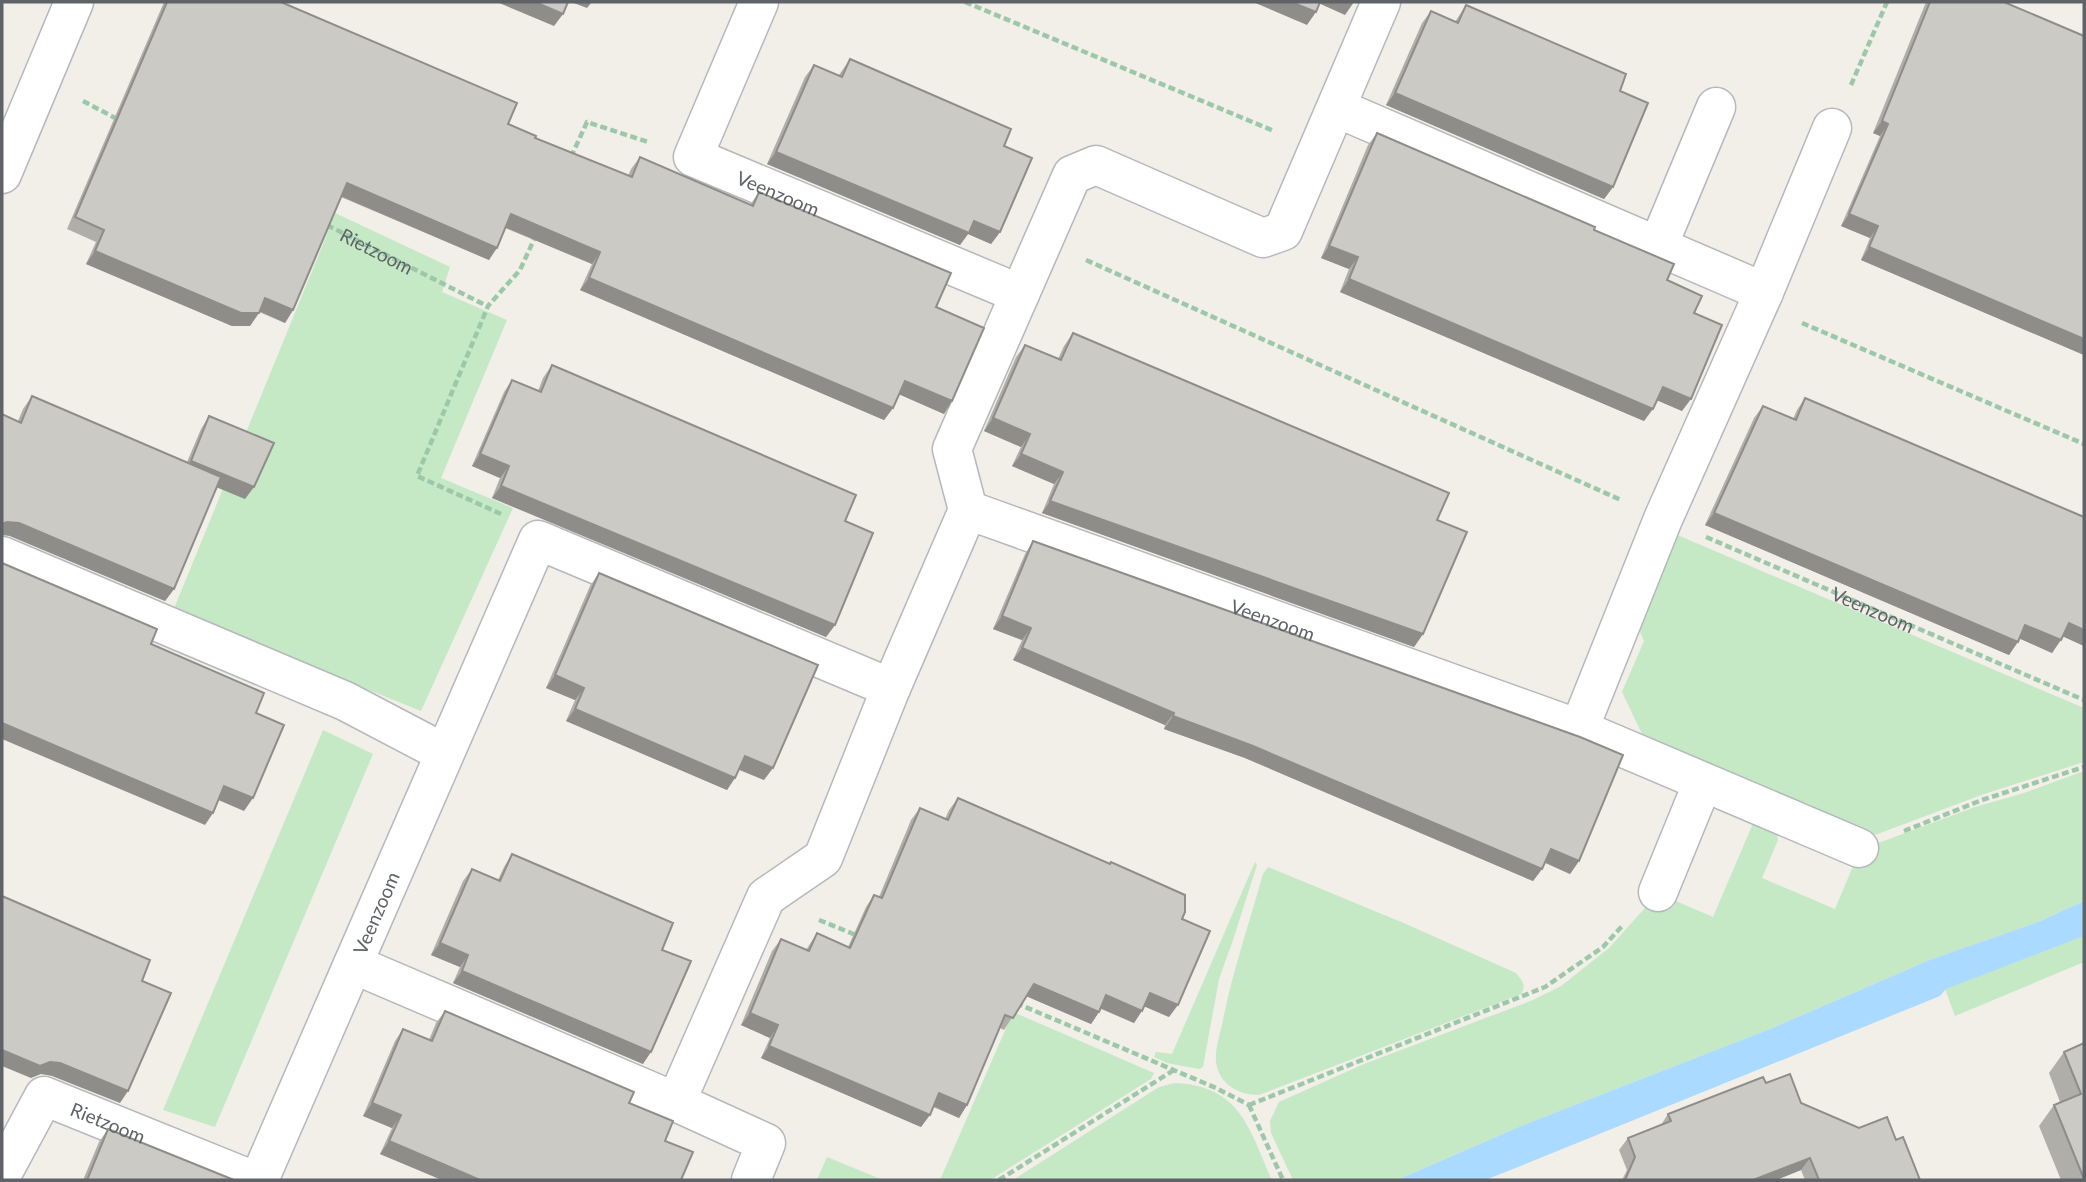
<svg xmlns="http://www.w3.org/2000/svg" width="2086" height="1182" font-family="Lato,sans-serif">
<rect width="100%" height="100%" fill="#f1efe8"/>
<path fill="#c5e8c5" d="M 333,212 L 450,267 L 442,292 L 507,320 L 441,478 L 513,508 L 421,711 L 173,611 L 326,237 Z
M 1675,534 L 2084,708 L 2084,762 L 1984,794 L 1875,835 L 1643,736 L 1622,692 L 1644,641 L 1637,625 Z
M 323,730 L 373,754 L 215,1127 L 163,1110 Z
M 2084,771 L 2084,901 L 2038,922 L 1932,959 L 1770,1029 L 1521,1126 L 1397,1180 L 1293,1180 L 1271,1133 L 1270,1121 L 1279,1102 L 1364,1064 L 1533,1000 L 1561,986 L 1609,948 L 1653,899 L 1673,907 L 1676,901 L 1713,917 L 1754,821 L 1776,830 L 1778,840 L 1762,878 L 1835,909 L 1854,864 L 1873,845 L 1975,807 L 2024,793 Z
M 1255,862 L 1257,865 L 1233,940 L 1219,979 L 1203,1067 L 1199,1069 L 1167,1063 L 1154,1057 L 1156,1052 L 1172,1054 Z
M 1268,867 L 1406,924 L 1516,973 C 1522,981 1527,985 1521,994 L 1259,1095 C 1238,1095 1219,1084 1216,1062 C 1215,1050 1219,1037 1222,1025 C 1232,973 1249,924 1263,874 Z
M 2084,936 L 2084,962 L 1955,1016 L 1945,989 Z
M 1013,1012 L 1154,1073 L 1151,1079 L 990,1180 L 940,1180 Z
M 1175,1083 C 1241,1086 1249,1129 1272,1180 L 1013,1180 L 1159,1087 Z
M 827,1157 L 883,1180 L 817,1180 Z"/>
<path fill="#aadaff" d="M 2084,901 L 2084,936 L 1946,989 L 1940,996 L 1508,1171 L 1485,1180 L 1397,1180 L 1521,1126 L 1770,1029 L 1932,959 L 2038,922 Z"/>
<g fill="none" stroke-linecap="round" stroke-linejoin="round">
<g stroke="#b5b8bc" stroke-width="41">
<g id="street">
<path id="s3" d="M 759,2 L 693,157 L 1020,294"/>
<path d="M 1337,108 L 1764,292"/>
<path d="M 2,174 L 74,2"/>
<path d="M 1658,246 L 1716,107"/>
<path id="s4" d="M 968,510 L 1579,729 L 1859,848"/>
<path d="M 2,556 L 345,701 L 444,753"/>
<path d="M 1579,729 L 1663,519 L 1764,292 L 1832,128"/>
<path d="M 1658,892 L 1703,782"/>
<path d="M 676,1102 L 766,897 L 823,858 L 891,688 L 968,510 L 952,449 L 1072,175 L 1096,165 L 1263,238 L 1283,231 L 1381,2"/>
<path id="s5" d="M 2,1174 L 44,1096 L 252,1180"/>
<path d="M 259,1180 L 353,964"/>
<path id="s6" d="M 751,1180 L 766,1143 L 676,1102 L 353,964 L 538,540 L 891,688"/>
</g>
</g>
<g stroke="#9cc7a9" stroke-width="4.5" stroke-dasharray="7 3.5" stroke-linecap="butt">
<path d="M 965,2 L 1274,131"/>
<path d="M 1851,85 L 1887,2"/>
<path d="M 83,101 L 119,120"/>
<path d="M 571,157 L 587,122 L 648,142"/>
<path id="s1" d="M 327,225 L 487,306"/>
<path d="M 1086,260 L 1621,500"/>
<path d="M 1802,323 L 2084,444"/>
<path d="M 501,514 L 417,476 L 488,306 L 520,270 L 536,235"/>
<path id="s2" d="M 1706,537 L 2084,700"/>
<path d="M 1904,831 L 1982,800 L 2084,767"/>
<path d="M 819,920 L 856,935"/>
<path d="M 1016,1003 L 1216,1088 L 1249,1105"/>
<path d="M 1249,1105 L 1545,987 L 1603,947 L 1623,925"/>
<path d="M 1249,1105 L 1283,1180"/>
<path d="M 999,1180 L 1174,1070"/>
</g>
<use href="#street" stroke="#fff" stroke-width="38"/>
</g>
<path fill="#afaea9" d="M 164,2 L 281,2 L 535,138 L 628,176 L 631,169 L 640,157 L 750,205 L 759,192 L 936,307 L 952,401 L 944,414 L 899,394 L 893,408 L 884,420 L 580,290 L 592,264 L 505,228 L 489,260 L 341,197 L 293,310 L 285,323 L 259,312 L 250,326 L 232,326 L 86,264 L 96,242 L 67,229 Z
M 1926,2 L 2004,2 L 2084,36 L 2084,355 L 1861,260 L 1870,238 L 1841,226 L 1880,136 L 1873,133 Z
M 1466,5 L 1620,91 L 1613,187 L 1604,199 L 1386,105 L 1422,23 L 1431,11 L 1455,22 Z
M 850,59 L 1004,146 L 1000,232 L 991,244 L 968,234 L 960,245 L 767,164 L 805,77 L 814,65 L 839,75 Z
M 1377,133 L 1594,230 L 1667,280 L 1694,313 L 1682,411 L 1657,400 L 1644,421 L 1340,292 L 1349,269 L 1321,258 L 1368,145 Z
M 1073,333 L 1437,520 L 1423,634 L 1414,647 L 1042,513 L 1054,484 L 1012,466 L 1021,447 L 984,431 L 1016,357 L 1025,345 L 1058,359 L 1064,346 Z
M 552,365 L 845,521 L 835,625 L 826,637 L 492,498 L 500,478 L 472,466 L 504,392 L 512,380 L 538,391 L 543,378 Z
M 32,396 L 187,462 L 201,429 L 209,416 L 245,499 L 217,487 L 174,589 L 165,601 L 10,536 L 18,421 L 23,409 Z
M 1805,398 L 2084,646 L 2062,636 L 2052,653 L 2019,638 L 2009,655 L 1705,525 L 1754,418 L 1763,406 L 1793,419 L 1797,410 Z
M 1033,541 L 1579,861 L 1570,874 L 1545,863 L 1542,869 L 1533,881 L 1245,758 L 1164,729 L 1165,725 L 1013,660 L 1022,640 L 993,629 L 1025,554 Z
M 599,573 L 764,780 L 739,770 L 727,790 L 566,721 L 575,700 L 546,688 L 590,586 Z
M 958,798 L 1182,919 L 1169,1017 L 1144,1006 L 1134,1023 L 1101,1009 L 1091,1024 L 1026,996 L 1004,1030 L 1000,1028 L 967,1105 L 959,1118 L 933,1107 L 921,1127 L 761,1058 L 770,1038 L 741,1025 L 772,951 L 781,939 L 806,950 L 817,933 L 848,947 L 866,907 L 874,895 L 879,897 L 911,820 L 920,808 L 945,819 L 949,810 Z
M 512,854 L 662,950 L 643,1064 L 453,983 L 460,967 L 431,955 L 463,881 L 472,869 L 498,880 L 504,867 Z
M 445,1011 L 629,1103 L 665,1141 L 681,1180 L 442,1180 L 380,1154 L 392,1128 L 363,1116 L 395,1041 L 403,1029 L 429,1040 L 436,1023 Z
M 2084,1043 L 2084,1180 L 2061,1180 L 2039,1126 L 2054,1105 L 2060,1102 L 2049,1073 L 2064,1052 Z
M 1766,1083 L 1801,1103 L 1859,1128 L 1896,1140 L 1920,1180 L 1805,1180 L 1801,1170 L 1776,1180 L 1622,1180 L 1627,1170 L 1619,1150 L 1628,1138 L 1661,1125 L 1668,1114 Z
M 108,1129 L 234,1180 L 83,1180 L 99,1142 Z"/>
<path fill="#8f8d8a" d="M 497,2 L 535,2 L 563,14 L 554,26 Z
M 571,2 L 592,2 L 587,8 Z
M 1253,2 L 1291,2 L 1316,12 L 1307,25 Z
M 1316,2 L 1354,2 L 1345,15 Z
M 1395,93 L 1613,187 L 1604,199 L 1386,105 Z
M 1882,121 L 1888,124 L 1880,136 L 1873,133 Z
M 776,152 L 974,221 L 1000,232 L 991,244 L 968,234 L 960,245 L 767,164 Z
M 347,183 L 497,248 L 489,260 L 338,195 Z
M 511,214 L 600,252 L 592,264 L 502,226 Z
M 1849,214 L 1878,226 L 1870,238 L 1841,226 Z
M 1329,246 L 1358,257 L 1349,269 L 1321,258 Z
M 1869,247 L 2084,339 L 2084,355 L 1861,260 Z
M 95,251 L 259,313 L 250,326 L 232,326 L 86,264 Z
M 589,278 L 893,408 L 884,420 L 580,290 Z
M 1349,279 L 1653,409 L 1644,421 L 1340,292 Z
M 265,298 L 293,310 L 285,323 L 257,310 Z
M 905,381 L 952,401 L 944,414 L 896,393 Z
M 1663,387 L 1691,399 L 1682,411 L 1654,399 Z
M 993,418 L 1030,434 L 1021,447 L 984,431 Z
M 480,454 L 509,466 L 500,478 L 472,466 Z
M 1021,454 L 1063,472 L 1054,484 L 1012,466 Z
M 191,461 L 254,487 L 245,499 L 182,473 Z
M 501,486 L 835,625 L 826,637 L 492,498 Z
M 1050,501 L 1423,634 L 1414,647 L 1042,513 Z
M 1714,513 L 2018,642 L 2009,655 L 1705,525 Z
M 7,522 L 19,523 L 174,589 L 165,601 L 10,536 L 2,535 L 2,524 Z
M 1002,616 L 1031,628 L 1022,640 L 993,629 Z
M 2069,623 L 2084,630 L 2084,646 L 2060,635 Z
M 2025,625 L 2061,640 L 2052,653 L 2016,637 Z
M 1022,648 L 1174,713 L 1165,725 L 1013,660 Z
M 555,675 L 584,688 L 575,700 L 546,688 Z
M 575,709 L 735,778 L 727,790 L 566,721 Z
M 1173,716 L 1253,746 L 1542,869 L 1533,881 L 1245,758 L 1164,729 Z
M 2,723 L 213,813 L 205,825 L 2,739 Z
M 745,756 L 773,768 L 764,780 L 736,768 Z
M 224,786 L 253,798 L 244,811 L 216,799 Z
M 1551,849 L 1579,861 L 1570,874 L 1542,861 Z
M 440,943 L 468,955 L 460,967 L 431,955 Z
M 462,971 L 651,1052 L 643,1064 L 453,983 Z
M 1034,984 L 1099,1012 L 1091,1024 L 1026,996 Z
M 1150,993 L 1178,1005 L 1169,1017 L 1141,1005 Z
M 1106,995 L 1142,1011 L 1134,1023 L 1098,1007 Z
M 750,1013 L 778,1025 L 770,1038 L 741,1025 Z
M 769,1046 L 930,1115 L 921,1127 L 761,1058 Z
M 2,1050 L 50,1062 L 60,1063 L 128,1091 L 120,1103 L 52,1076 L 41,1074 L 31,1078 L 2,1066 Z
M 939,1093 L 967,1105 L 959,1118 L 931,1105 Z
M 372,1103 L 401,1115 L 392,1128 L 363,1116 Z
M 389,1141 L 480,1180 L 442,1180 L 380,1154 Z
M 1810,1158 L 1801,1170 L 1776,1180 L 1753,1180 Z"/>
<path fill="#cccac5" stroke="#8f8d8a" stroke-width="2" d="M 167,2 L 281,2 L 517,103 L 508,124 L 536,136 L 535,138 L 632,177 L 640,157 L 753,206 L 759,192 L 951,273 L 936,307 L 984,328 L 952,401 L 905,381 L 893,408 L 589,278 L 600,252 L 511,214 L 497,248 L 347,183 L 293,310 L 265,298 L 259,313 L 241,313 L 95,251 L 104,230 L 75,217 Z
M 535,2 L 568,2 L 563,14 Z
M 1291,2 L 1320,2 L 1316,12 Z
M 1930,2 L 2004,2 L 2084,36 L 2084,339 L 1869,247 L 1878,226 L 1849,214 L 1888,124 L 1882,121 Z
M 1466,5 L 1626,74 L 1620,91 L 1648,103 L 1613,187 L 1395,93 L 1431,11 L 1458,23 Z
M 850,59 L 1011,129 L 1004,146 L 1032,158 L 1000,232 L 974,221 L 969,233 L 776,152 L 814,65 L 842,77 Z
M 1377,133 L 1595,227 L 1594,230 L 1674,264 L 1667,280 L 1702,296 L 1694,313 L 1722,325 L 1691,399 L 1663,387 L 1653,409 L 1349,279 L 1358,257 L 1329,246 Z
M 1073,333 L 1449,493 L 1437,520 L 1467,532 L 1423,634 L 1050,501 L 1063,472 L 1021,454 L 1030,434 L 993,418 L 1025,345 L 1061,360 Z
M 552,365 L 856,495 L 845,521 L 873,533 L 835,625 L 501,486 L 509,466 L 480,454 L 512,380 L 541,392 Z
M 32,396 L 221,477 L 174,589 L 19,523 L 7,522 L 2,524 L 2,414 L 21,423 Z
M 1805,398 L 2084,517 L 2084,630 L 2069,623 L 2061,640 L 2025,625 L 2018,642 L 1714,513 L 1763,406 L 1796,420 Z
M 209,416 L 274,443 L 254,487 L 191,461 Z
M 1033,541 L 1580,737 L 1623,755 L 1579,861 L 1551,849 L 1542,869 L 1253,746 L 1173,716 L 1174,713 L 1022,648 L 1031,628 L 1002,616 Z
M 2,563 L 157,629 L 151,644 L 264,693 L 256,713 L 284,725 L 253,798 L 224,786 L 213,813 L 2,723 Z
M 599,573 L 818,665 L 773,768 L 745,756 L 735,778 L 575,709 L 584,688 L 555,675 Z
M 958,798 L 1110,864 L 1111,862 L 1185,895 L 1185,912 L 1182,919 L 1210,931 L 1178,1005 L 1150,993 L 1142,1011 L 1106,995 L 1099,1012 L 1034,984 L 1013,1018 L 1005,1015 L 967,1105 L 939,1093 L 930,1115 L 769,1046 L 778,1025 L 750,1013 L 781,939 L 809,951 L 817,933 L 850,948 L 874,895 L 882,898 L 920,808 L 948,820 Z
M 512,854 L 673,923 L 662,950 L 691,961 L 651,1052 L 462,971 L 468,955 L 440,943 L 472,869 L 500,881 Z
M 2,896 L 150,960 L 142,981 L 171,993 L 128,1091 L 60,1063 L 50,1062 L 40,1066 L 2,1050 Z
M 445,1011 L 634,1092 L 629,1103 L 673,1121 L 665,1141 L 693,1152 L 681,1180 L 480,1180 L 389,1141 L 401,1115 L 372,1103 L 403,1029 L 432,1041 Z
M 2084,1043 L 2084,1179 L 2054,1105 L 2081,1094 L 2064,1052 Z
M 1790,1074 L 1801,1103 L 1859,1128 L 1887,1117 L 1896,1140 L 1903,1137 L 1920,1180 L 1819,1180 L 1810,1158 L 1753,1180 L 1625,1180 L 1635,1157 L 1628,1138 L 1671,1121 L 1668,1114 L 1763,1077 L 1766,1083 Z
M 108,1129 L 234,1180 L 87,1180 Z"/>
<g text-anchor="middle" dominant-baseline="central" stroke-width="7" stroke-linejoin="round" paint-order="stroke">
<g font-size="19" fill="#5f6368" stroke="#fff">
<text stroke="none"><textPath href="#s3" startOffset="261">Veenzoom</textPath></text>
<text stroke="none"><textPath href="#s1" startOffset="56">Rietzoom</textPath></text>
<text stroke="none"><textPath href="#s2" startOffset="182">Veenzoom</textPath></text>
<text stroke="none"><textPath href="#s4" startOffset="324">Veenzoom</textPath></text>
<text stroke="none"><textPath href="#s6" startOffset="546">Veenzoom</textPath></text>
<text stroke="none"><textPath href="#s5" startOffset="158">Rietzoom</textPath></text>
</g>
</g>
<rect width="2086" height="1182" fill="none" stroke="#5f6368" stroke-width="7"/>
</svg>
